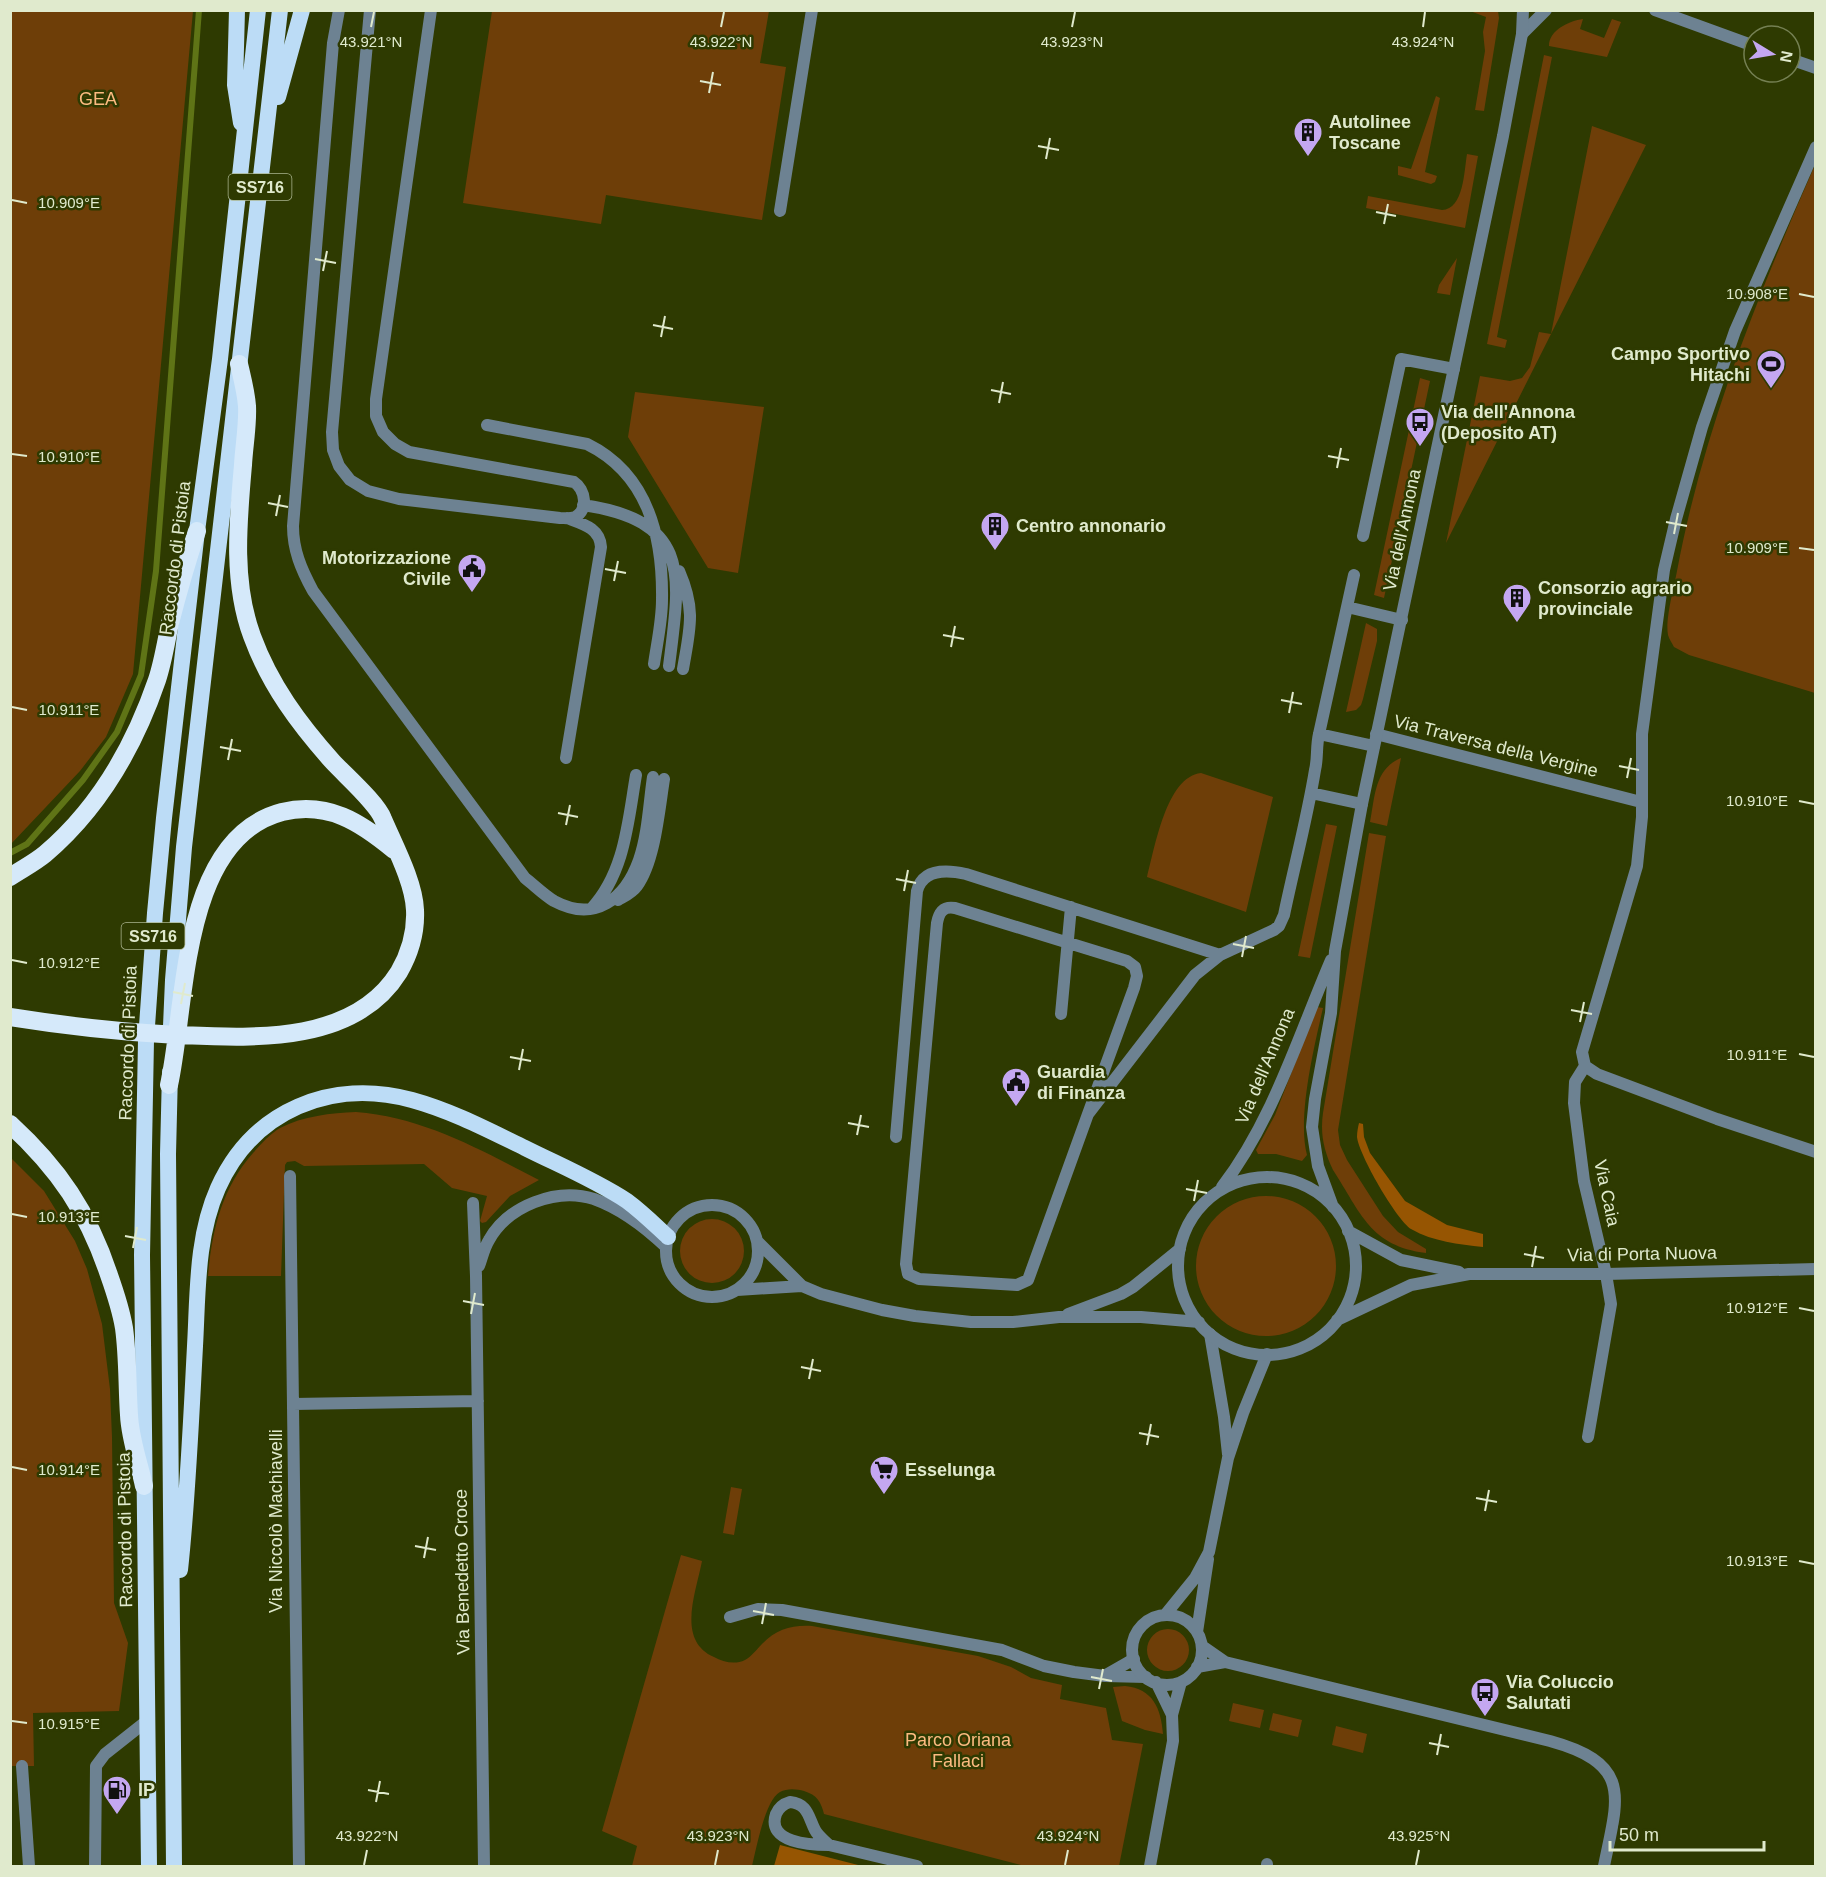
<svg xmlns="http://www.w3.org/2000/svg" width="1826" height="1877" font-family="Helvetica,sans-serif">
<rect width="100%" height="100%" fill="#2e3a01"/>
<path fill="#6e3e08" d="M 11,10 L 193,11 L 133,674 L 106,737 L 80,771 L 11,844 Z
M 492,11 L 769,11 L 760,63 L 786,67 L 762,220 L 606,195 L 601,224 L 463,203 Z
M 1470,11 L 1498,11 L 1499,18 L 1484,111 L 1475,110 L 1485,51 L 1483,32 L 1486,17 Z
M 1583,19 L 1580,29 L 1604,38 L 1612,19 L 1621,22 L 1607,57 L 1549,46 C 1549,30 1569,21 1583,19 Z
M 1544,55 L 1552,57 L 1497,337 L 1507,340 L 1505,348 L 1487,344 Z
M 1436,96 L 1440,98 L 1425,172 L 1437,176 L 1435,182 L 1431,184 L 1398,175 L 1398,166 L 1411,169 Z
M 1592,126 L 1646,145 L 1446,543 L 1480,376 L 1510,381 L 1522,378 L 1530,367 L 1539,332 L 1551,334 Z
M 1467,154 L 1478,156 L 1465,228 L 1366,208 L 1368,196 L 1442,210 C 1464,209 1464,171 1467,154 Z
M 1815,165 L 1815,693 L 1689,655 L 1674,647 C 1672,643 1669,639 1668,635 C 1665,620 1674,587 1677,571 C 1703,431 1758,295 1815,165 Z
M 1457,258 L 1450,295 L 1437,293 L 1439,285 Z
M 1420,378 L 1430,381 L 1384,598 L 1374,595 Z
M 635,392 L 764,407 L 738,573 L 708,568 L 628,437 Z
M 1366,623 L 1377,629 L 1377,641 L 1363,699 L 1361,705 L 1356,710 L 1346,712 Z
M 1401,758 L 1387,826 L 1370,822 C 1375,798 1374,769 1401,758 Z
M 1201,773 L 1273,797 L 1246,912 L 1147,877 C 1155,848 1166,777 1201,773 Z
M 1326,824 L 1337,826 L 1310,958 L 1298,956 Z
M 1369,833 L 1386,836 L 1338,1130 L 1340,1145 L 1347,1160 L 1383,1216 L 1398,1232 L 1426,1249 L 1426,1253 C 1370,1246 1361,1213 1333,1170 C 1324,1151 1320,1134 1323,1113 Z
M 1317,1007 L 1323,1008 C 1314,1047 1297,1118 1307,1155 L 1302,1161 L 1276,1154 L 1258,1154 L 1256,1150 L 1275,1115 Z
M 356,1112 C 423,1117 481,1150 539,1180 L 510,1196 L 486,1222 L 482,1223 L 480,1221 L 487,1196 L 452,1188 L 424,1164 L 304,1166 L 295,1161 L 287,1162 L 285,1165 L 281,1276 L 208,1276 C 212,1230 222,1188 253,1153 C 261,1144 270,1134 280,1128 C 303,1116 331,1113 356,1112 Z
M 11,1158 L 44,1191 L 75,1241 L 87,1269 L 102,1324 L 110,1389 L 112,1437 L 114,1603 L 128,1643 L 119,1711 L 33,1713 L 34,1766 L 11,1766 Z
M1196 1266a70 70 0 1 1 140 0a70 70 0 1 1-140 0Z
M680 1251a32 32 0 1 1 64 0a32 32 0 1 1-64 0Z
M 731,1487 L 742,1489 L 734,1535 L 723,1533 Z
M 681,1555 L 702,1561 C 696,1593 676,1640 714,1657 C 723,1662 735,1665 745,1660 C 752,1656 756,1650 762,1644 C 777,1629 791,1625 812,1626 L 978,1656 L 1011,1667 L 1031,1678 L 1062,1685 L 1060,1699 L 1106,1708 L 1112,1740 L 1143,1744 L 1119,1866 L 1025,1866 L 824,1814 C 821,1802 817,1795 804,1791 C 797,1789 787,1788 780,1792 C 765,1800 756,1850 752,1866 L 632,1866 L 637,1846 L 602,1831 Z
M1147 1650a21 21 0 1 1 42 0a21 21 0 1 1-42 0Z
M 1125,1686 C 1153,1689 1161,1708 1163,1734 L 1145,1730 L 1122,1721 L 1113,1687 Z
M 1233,1703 L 1264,1710 L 1260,1728 L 1229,1721 Z
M 1273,1713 L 1302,1720 L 1298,1737 L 1269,1730 Z
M 1336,1726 L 1367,1734 L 1363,1753 L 1332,1745 Z"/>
<path fill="#965502" d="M 1359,1123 L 1363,1124 L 1364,1137 L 1370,1153 L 1405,1201 L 1447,1225 L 1483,1234 L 1483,1247 C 1458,1244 1434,1242 1411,1229 C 1396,1219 1359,1155 1357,1137 C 1357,1132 1358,1127 1359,1123 Z
M 780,1845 L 862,1866 L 774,1866 Z"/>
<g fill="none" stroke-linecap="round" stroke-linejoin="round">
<path stroke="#5f7416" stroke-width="6" d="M 10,853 L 27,844 L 83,780 L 117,732 L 141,675 L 156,571 L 199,10"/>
<path stroke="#6d8292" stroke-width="12" d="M 339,10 L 333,43 L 293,526 C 293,550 301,569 313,591 L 525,878 C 534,885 544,895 554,901 C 595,923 625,899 639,860 C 648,834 649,804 653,777
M 370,10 L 332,432 L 333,450 L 339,466 L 350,480 L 368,491 L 399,499 L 560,518 C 565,518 570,519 575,517 C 589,510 585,489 574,482 L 409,452 L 395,444 L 383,432 L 376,416 L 376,399 L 431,10
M 780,211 L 812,10
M 487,425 L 587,444 C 648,474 663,536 662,600 C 662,621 657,643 654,664
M 583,505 C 693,521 680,577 669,666
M 1363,536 L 1401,359 L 1454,369
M 679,571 C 696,610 690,628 683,669
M 1347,607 L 1402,620
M 1319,734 L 1374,746
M 566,758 L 601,547 C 600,528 583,524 567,518
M 1311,793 L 1362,804
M 618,900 C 625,896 632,893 637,886 C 655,861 659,810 664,779
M 591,909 C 625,873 628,821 636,775
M 1061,1014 L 1071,907
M 1088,1114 L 1134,988 L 1137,976 L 1135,967 L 1127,961 L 955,908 C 943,906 939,912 937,923 L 906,1264 L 908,1274 L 919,1279 L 1017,1285 L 1028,1280 L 1088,1114 L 1195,975 L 1220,955 L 1274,930 L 1279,926 L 1284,915 C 1294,867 1307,819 1315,770 C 1318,758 1316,746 1319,734 L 1354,575
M 896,1137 L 917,891 C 923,868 948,870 966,874 L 1220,955
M 730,1617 L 758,1609 L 782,1610 L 1002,1650 L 1044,1666 L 1074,1672 L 1105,1676 L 1146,1677
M 1106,1675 L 1134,1659
M 95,1866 L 96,1766 L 105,1754 L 148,1720"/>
<path stroke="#6d8292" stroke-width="12" d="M 1655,10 L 1754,46
M 1522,34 L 1546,10
M 1790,59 L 1816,68
M 1816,147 L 1735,331 L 1702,427 L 1676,519 L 1664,570 L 1642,734 L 1642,817 L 1637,866 L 1582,1052 L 1585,1066 L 1597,1074 L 1717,1119 L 1816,1152
M 1376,734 L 1641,802
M 1585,1066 L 1575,1082 L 1574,1103 L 1584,1181 L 1606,1274 L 1611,1304 L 1588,1437
M 290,1176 L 299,1866
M 473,1203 L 476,1276 L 484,1866
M 479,1266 C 482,1258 484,1248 489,1240 C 508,1206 556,1187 594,1199 C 622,1209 645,1227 666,1247
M 1210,1334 L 1224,1417 L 1228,1454
M 293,1404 L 478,1401
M 1165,1615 L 1195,1578 L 1209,1552 L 1228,1458 L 1243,1413 L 1267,1354
M1132 1650a35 35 0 1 1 70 0a35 35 0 1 1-70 0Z
M 1197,1632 L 1208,1559
M 1202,1646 L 1225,1662 L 1550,1741 C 1633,1764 1618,1797 1604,1866
M 1197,1667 L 1225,1662
M 1172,1715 L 1181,1682
M 22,1766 L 29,1866
M 790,1802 C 808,1804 808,1816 815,1830 C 818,1836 824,1840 829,1845 C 811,1845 766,1843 776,1814 C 779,1807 783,1804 790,1802 Z
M 829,1845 L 917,1866
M 1150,1866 L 1173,1741 L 1172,1715 L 1156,1682
M 1267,1866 L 1267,1864"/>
<path stroke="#6d8292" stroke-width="12" d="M1178 1266a89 89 0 1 1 178 0a89 89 0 1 1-178 0Z
M 1222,1187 C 1273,1120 1298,1037 1331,960
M666 1251a46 46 0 1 1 92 0a46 46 0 1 1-92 0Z
M 1333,1207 L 1318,1166 L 1312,1127 L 1315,1099 L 1331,1013 L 1335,951 L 1362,804 L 1503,136 L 1522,34 L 1523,10
M 1348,1231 L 1401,1260 L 1459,1272
M 757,1241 L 802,1286 L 821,1294 L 882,1310 L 915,1316 L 971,1322 L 1013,1322 L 1059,1317 L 1141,1317 L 1199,1322
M 737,1290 L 802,1286
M 1068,1314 L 1121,1294 L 1133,1287 L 1180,1249
M 1337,1320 L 1411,1285 L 1469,1274 L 1606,1274 L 1816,1269"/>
<path stroke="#bcdcf6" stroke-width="16" d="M 237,10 L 235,85 L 241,123
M 278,97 L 302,10
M 171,1026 L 173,980 L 184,847 L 280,10
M 170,1072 L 168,1154 L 174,1866
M 180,1570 C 188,1495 191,1421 195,1346 C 198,1294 196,1237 218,1188 C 253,1110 332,1078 412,1100 C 452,1111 488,1130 525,1148 C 559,1165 595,1180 627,1201 C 642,1212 655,1225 668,1237
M 149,1866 L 142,1255 L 146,1040 L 155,913 L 164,818 L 197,531 L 220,359 L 258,10"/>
<path stroke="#d5e9fa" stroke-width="18" d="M 10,877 C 22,869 34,863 45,854 C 98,809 134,747 157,680 C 163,662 166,642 170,623 C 178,592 187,561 197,531
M 10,1017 C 66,1026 121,1032 177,1035 C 251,1038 354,1045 399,972 C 410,953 416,931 415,910 C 414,882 394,845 383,819 C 377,803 346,776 333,762 C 299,724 270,685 252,636 C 232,582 238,522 243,465 C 244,446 248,425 247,406 C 246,392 242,377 239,364
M 169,1085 C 187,1004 180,839 282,812 C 328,801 360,822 394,850
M 10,1124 C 59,1169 88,1212 109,1275 C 115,1292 121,1310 124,1328 C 128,1357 127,1386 129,1415 C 130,1439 139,1463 144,1486"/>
</g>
<path fill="none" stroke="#e0eacd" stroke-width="2" d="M 371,27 L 374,12M 721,27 L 724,12M 1072,27 L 1075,12M 1423,27 L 1425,12M 700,81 L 721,85M 709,93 L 713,72M 1038,146 L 1059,150M 1046,159 L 1050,138M 12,200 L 27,203M 1376,212 L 1396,216M 1384,224 L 1388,204M 315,259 L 336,263M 323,271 L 327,251M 1799,294 L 1814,297M 653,325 L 673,329M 661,337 L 665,316M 991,390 L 1011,394M 999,403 L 1003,382M 12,454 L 27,456M 1328,456 L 1349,460M 1337,468 L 1341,448M 268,503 L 288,507M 276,516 L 280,495M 1666,522 L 1687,526M 1674,534 L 1678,513M 1799,548 L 1814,550M 605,569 L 626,573M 614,581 L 618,561M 943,635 L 964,639M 951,647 L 955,626M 1281,700 L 1302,704M 12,707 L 27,710M 1289,713 L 1293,692M 220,747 L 241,751M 228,760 L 232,739M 1619,766 L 1639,770M 1627,778 L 1631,758M 1799,801 L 1814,804M 558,813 L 578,817M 566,825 L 570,805M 896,879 L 916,883M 904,891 L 908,870M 1233,944 L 1254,948M 1242,957 L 1246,936M 12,960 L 27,963M 173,992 L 193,996M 181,1004 L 185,983M 1571,1010 L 1592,1014M 1580,1022 L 1584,1002M 1799,1054 L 1814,1057M 510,1057 L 531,1061M 519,1070 L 523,1049M 848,1123 L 869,1127M 857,1135 L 861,1115M 1186,1189 L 1207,1193M 1194,1201 L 1198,1180M 12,1214 L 27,1217M 125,1236 L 146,1240M 133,1248 L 137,1227M 1524,1254 L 1544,1258M 1532,1267 L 1536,1246M 463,1301 L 484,1305M 1799,1308 L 1814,1311M 471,1314 L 475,1293M 801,1367 L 821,1371M 809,1379 L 813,1359M 1139,1433 L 1159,1437M 1147,1445 L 1151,1424M 12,1467 L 27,1470M 1476,1498 L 1497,1502M 1485,1511 L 1489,1490M 415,1546 L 436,1550M 424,1558 L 428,1537M 1799,1561 L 1814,1564M 753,1611 L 774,1615M 762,1624 L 766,1603M 1091,1677 L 1112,1681M 1099,1689 L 1103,1669M 12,1721 L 27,1723M 1429,1743 L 1449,1747M 1437,1755 L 1441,1734M 368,1790 L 389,1794M 376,1802 L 380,1781M 364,1865 L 367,1850M 715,1865 L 718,1850M 1065,1865 L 1068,1850M 1416,1865 L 1419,1850"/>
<defs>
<g id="building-pin" transform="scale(1.5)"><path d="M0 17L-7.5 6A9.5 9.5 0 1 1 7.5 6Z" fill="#c4a7f1" stroke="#2e3a01"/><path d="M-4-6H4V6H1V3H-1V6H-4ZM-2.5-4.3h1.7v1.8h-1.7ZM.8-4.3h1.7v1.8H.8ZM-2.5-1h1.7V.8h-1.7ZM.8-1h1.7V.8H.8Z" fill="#111"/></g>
<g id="stadium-pin" transform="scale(1.5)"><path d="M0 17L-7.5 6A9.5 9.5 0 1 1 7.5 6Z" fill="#c4a7f1" stroke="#2e3a01"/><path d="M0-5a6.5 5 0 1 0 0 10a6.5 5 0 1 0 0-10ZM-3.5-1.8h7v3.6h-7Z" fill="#111"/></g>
<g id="bus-pin" transform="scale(1.5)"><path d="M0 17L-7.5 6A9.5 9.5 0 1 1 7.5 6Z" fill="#c4a7f1" stroke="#2e3a01"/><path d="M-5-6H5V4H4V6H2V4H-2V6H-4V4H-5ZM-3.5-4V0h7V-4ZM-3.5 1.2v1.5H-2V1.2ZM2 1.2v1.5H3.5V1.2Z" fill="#111"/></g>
<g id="civic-pin" transform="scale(1.5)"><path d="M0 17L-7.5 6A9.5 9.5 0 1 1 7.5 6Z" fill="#c4a7f1" stroke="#2e3a01"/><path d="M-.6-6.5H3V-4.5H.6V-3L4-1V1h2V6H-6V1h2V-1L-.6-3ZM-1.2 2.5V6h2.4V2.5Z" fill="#111"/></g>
<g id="supermarket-pin" transform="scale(1.5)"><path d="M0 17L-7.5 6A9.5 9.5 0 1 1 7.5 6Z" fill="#c4a7f1" stroke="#2e3a01"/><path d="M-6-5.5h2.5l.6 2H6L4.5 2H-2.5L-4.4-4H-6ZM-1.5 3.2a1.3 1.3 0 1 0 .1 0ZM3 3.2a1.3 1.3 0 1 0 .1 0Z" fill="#111"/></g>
<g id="fuel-pin" transform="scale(1.5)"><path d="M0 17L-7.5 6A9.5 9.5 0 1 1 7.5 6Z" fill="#c4a7f1" stroke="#2e3a01"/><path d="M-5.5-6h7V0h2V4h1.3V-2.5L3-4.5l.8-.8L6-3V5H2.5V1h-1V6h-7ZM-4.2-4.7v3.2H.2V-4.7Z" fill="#111"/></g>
</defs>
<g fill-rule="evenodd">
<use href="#building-pin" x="1308" y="132"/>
<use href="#stadium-pin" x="1771" y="364"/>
<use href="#bus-pin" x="1420" y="422"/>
<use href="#building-pin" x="995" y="526"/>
<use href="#civic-pin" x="472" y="568"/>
<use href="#building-pin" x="1517" y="598"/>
<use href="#civic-pin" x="1016" y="1082"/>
<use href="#supermarket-pin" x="884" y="1470"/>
<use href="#bus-pin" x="1485" y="1692"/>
<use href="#fuel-pin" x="117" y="1790"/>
</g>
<g text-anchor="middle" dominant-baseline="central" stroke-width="5" stroke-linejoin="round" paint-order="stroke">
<g fill="#2e3a01" stroke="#abb590" stroke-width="1.5">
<rect x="228.5" y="174" width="63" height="26" rx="4.5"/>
<rect x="121.5" y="923" width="63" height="26" rx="4.5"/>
</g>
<g font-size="16" font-weight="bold" fill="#e0eacd">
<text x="260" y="187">SS716</text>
<text x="153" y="936">SS716</text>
</g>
<g font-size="18" fill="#fcba80" stroke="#2e3a01">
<text x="98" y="99">GEA</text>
<text x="958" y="1740">Parco Oriana<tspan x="958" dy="21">Fallaci</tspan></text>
</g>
<g font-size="18" font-weight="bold" fill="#e0eacd" stroke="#2e3a01" text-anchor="start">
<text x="1329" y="122">Autolinee<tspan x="1329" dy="21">Toscane</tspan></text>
<text x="1750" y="354" text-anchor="end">Campo Sportivo<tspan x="1750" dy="21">Hitachi</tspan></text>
<text x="1441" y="412">Via dell'Annona<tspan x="1441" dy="21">(Deposito AT)</tspan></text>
<text x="1016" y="526">Centro annonario</text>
<text x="451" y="558" text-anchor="end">Motorizzazione<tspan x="451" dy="21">Civile</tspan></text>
<text x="1538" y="588">Consorzio agrario<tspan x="1538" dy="21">provinciale</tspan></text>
<text x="1037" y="1072">Guardia<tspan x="1037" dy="21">di Finanza</tspan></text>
<text x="905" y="1470">Esselunga</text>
<text x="1506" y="1682">Via Coluccio<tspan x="1506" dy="21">Salutati</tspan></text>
<text x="138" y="1790">IP</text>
</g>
<g font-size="18" fill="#e0eacd" stroke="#2e3a01">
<text transform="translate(1402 530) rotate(-78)">Via dell'Annona</text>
<text transform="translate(175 558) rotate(-83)">Raccordo di Pistoia</text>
<text transform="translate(1496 746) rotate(14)">Via Traversa della Vergine</text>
<text transform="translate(128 1043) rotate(-88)">Raccordo di Pistoia</text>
<text transform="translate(1265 1066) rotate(-67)">Via dell'Annona</text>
<text transform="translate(1607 1193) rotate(78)">Via Caia</text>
<text transform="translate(1642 1254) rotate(-1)">Via di Porta Nuova</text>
<text transform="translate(276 1521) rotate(-90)">Via Niccolò Machiavelli</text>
<text transform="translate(125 1530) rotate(-91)">Raccordo di Pistoia</text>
<text transform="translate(462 1572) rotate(-91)">Via Benedetto Croce</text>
</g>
</g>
<g font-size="15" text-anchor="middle" fill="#e0eacd" stroke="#2e3a01" stroke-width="5" stroke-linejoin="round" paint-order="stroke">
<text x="371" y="47">43.921°N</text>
<text x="721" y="47">43.922°N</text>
<text x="1072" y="47">43.923°N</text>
<text x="1423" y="47">43.924°N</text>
<text x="69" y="208">10.909°E</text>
<text x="1757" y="299">10.908°E</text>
<text x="69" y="462">10.910°E</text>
<text x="1757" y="553">10.909°E</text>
<text x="69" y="715">10.911°E</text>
<text x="1757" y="806">10.910°E</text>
<text x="69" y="968">10.912°E</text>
<text x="1757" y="1060">10.911°E</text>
<text x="69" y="1222">10.913°E</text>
<text x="1757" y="1313">10.912°E</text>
<text x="69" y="1475">10.914°E</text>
<text x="1757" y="1566">10.913°E</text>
<text x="69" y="1729">10.915°E</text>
<text x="367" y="1841">43.922°N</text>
<text x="718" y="1841">43.923°N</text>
<text x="1068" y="1841">43.924°N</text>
<text x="1419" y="1841">43.925°N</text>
</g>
<rect width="1826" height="1877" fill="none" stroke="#e0eacd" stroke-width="24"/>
<g transform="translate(1772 54) rotate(101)"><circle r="28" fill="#2e3a01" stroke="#758053" stroke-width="1.5"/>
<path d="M0-4.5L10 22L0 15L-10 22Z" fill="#c4a7f1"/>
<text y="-9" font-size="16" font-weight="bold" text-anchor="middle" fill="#e0eacd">N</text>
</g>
<path d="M1610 1841v9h154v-9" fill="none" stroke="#e0eacd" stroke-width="3"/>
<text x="1619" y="1841" font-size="18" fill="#e0eacd" stroke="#2e3a01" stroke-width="4.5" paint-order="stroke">50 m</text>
</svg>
